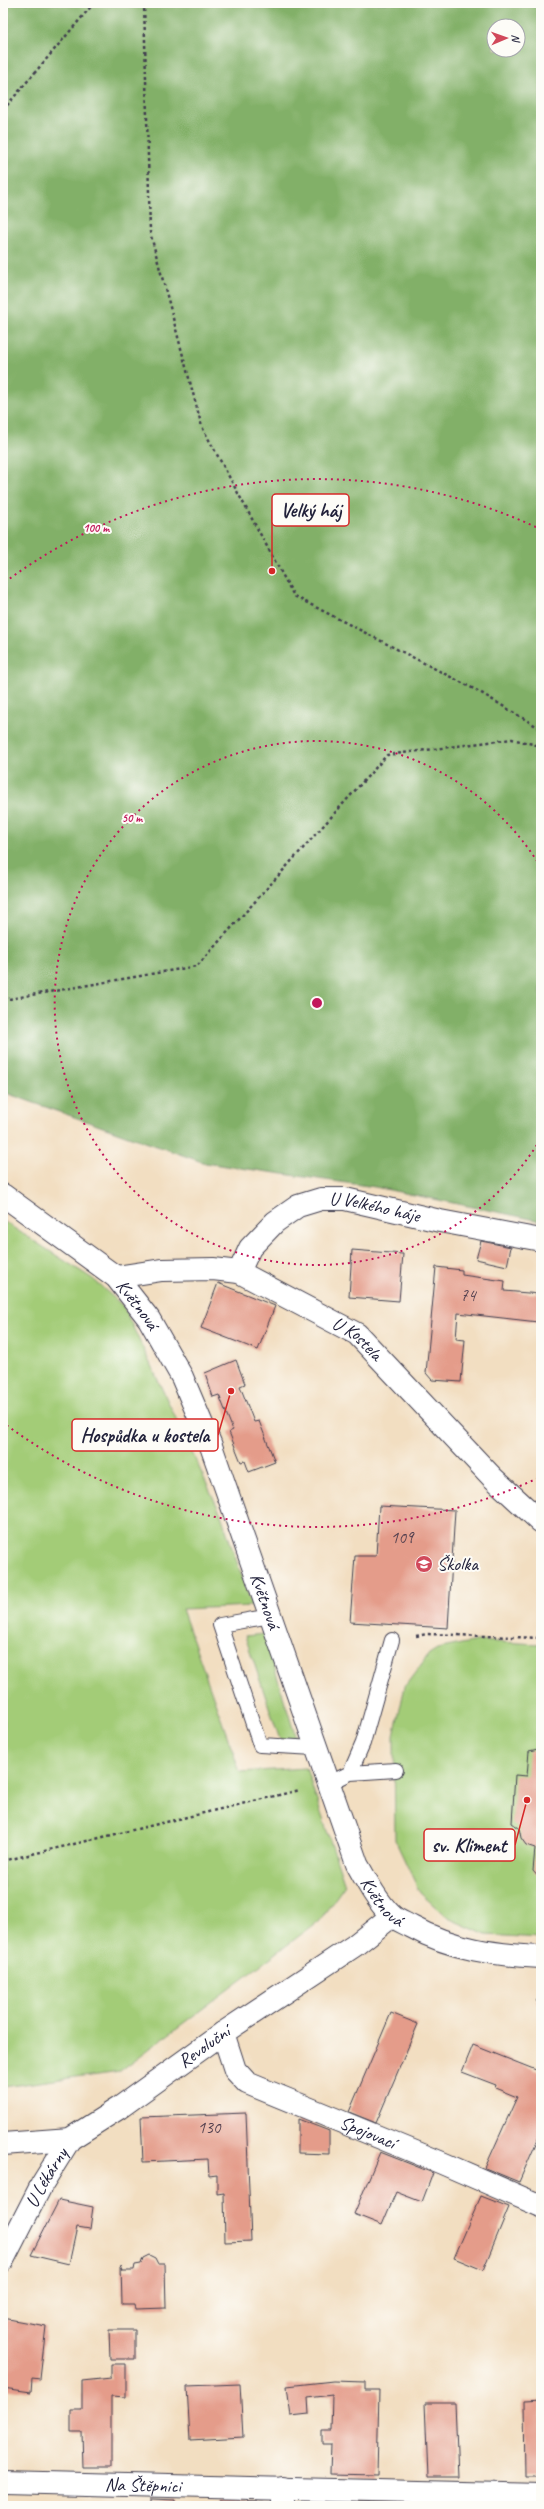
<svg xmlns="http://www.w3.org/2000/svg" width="544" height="2509" font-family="Caveat,sans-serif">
<rect width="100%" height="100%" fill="#fdfcf7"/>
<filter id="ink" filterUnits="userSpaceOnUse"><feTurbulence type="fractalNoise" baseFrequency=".025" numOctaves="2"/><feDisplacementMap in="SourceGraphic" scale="8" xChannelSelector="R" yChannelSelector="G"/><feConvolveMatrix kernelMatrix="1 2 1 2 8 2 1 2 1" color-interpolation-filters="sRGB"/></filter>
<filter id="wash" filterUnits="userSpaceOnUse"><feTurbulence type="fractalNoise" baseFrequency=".012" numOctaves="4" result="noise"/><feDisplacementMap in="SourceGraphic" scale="16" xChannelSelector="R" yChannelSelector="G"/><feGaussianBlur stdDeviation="0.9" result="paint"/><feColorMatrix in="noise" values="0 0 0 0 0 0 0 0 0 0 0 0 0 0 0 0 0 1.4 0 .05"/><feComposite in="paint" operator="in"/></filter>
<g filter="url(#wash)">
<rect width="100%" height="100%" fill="#f2dec1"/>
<path fill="#a3cc77" stroke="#627759" d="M 3,1221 L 93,1279 L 123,1306 L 220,1512 L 252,1606 L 182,1609 L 240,1772 L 306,1768 L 345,1885 L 319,1921 L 120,2071 L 3,2087 Z
M 264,1634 L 296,1738 L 280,1740 L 245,1636 Z
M 476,1641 L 541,1644 L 541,1938 L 486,1935 L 448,1918 L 420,1893 L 395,1840 L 394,1736 L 405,1686 L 429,1654 L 437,1649 Z"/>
<path fill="#82b068" stroke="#526952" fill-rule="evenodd" d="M 3,3 L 541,3 L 541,1221 L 375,1187 L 205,1163 L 3,1092 ZM 494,26 L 518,26 L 518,50 L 494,50 Z"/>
<g id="blocks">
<path fill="#e49c8a" d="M 481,1241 L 511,1247 L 507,1266 L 476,1259 Z
M 352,1250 L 403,1254 L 399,1301 L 349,1297 Z
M 436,1267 L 462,1270 L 462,1275 L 505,1281 L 504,1291 L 540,1294 L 538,1322 L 458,1313 L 456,1339 L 465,1340 L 461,1382 L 432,1380 L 426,1373 Z
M 218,1283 L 275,1306 L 258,1350 L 201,1328 Z
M 236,1360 L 245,1384 L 240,1386 L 254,1422 L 259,1421 L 275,1462 L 249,1472 L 245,1461 L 241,1462 L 229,1432 L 233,1430 L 219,1395 L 213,1397 L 205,1373 Z
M 379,1506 L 455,1510 L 448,1628 L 350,1622 L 355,1556 L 376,1556 Z
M 541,1743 L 541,1880 L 533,1871 L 535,1848 L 526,1845 L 521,1838 L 519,1828 L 512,1823 L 515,1775 L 527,1776 L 529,1751 L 538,1749 Z
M 541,1995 L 541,2005 L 536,2001 Z
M 391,2013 L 418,2024 L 376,2123 L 349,2112 Z
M 473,2045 L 541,2072 L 541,2132 L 519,2182 L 485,2168 L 517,2097 L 495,2088 L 496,2085 L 462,2072 Z
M 246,2113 L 251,2241 L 225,2242 L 224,2193 L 217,2194 L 217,2175 L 209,2176 L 208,2159 L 143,2162 L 141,2117 Z
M 298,2119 L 329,2131 L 329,2154 L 298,2153 Z
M 380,2152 L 433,2173 L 422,2202 L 396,2192 L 382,2225 L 354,2214 Z
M 481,2196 L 509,2207 L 483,2270 L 454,2258 Z
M 59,2200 L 93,2207 L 90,2229 L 77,2227 L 69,2264 L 31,2255 Z
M 149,2255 L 155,2258 L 158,2264 L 165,2264 L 166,2308 L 136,2309 L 135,2304 L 122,2304 L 121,2265 L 123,2270 L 134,2270 L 135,2265 L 141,2264 L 143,2258 Z
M 3,2318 L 46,2326 L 40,2379 L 32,2378 L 31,2392 L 3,2388 Z
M 109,2330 L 135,2330 L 135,2359 L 110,2359 Z
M 111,2364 L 126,2364 L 126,2397 L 111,2396 L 111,2467 L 83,2467 L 82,2432 L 71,2432 L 71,2410 L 82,2410 L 82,2381 L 111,2378 Z
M 333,2381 L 365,2382 L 365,2390 L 379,2390 L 377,2475 L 330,2474 L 331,2444 L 322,2444 L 322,2431 L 331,2431 L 332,2395 L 308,2398 L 309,2414 L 291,2416 L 287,2386 Z
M 240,2384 L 243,2437 L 190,2440 L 187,2386 Z
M 541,2400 L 541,2477 L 525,2477 L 524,2401 Z
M 425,2403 L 455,2403 L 458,2477 L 428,2477 Z
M 151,2499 L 175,2500 L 175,2506 L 151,2506 Z
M 220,2501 L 264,2502 L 264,2506 L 220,2506 Z
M 318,2503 L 370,2504 L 371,2506 L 318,2506 Z"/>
</g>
</g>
<g filter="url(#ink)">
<use href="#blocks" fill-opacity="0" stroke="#413e4f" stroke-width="1"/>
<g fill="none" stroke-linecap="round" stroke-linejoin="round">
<g stroke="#413e4f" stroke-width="16">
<path id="lane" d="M 270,1616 L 220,1625 L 260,1745 L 315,1748
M 350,1773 L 396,1770
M 328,1784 L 350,1773 L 363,1743 L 392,1640"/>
</g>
<g stroke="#413e4f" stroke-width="24">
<g id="street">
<path id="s1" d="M 239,1272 L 250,1248 L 275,1222 L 298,1206 L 321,1199 L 345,1199 L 440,1221 L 541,1240"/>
<path id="s2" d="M 116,1277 L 162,1270 L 213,1269 L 239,1272 L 357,1334 L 492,1477 L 541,1522"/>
<path id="s3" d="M 223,2033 L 235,2070 L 247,2083 L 442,2163 L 541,2206"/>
<path id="s4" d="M 3,2144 L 70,2139 L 119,2108 L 223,2033 L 354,1946 L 392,1916"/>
<path id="s5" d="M 3,2260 L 42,2184 L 70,2139"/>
<path id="s6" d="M 3,2482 L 541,2495"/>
<path d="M 283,2506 L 283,2488"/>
</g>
</g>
<g stroke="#413e4f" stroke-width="24">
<g id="secondary">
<path id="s7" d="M 3,1195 L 116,1277 L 149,1319 L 182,1377 L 210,1443 L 357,1864 C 367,1882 377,1901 391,1915 C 396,1920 405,1923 412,1927 C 452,1949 496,1955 541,1957"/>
</g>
</g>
<path stroke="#413e4f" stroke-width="2.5" stroke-dasharray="3 3" stroke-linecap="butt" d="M 144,3 L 150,232 L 202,427 L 294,596 L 478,691 L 541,729
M 3,110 L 94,3
M 3,1000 L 197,966 L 387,755 L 512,739 L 541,746
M 416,1636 L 427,1634 L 541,1638
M 3,1861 L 300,1790"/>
<use href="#lane" stroke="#fff" stroke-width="14"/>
<use href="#street" stroke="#fff" stroke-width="22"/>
<use href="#secondary" stroke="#fff" stroke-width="22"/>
</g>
</g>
<g fill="none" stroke="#c2185b" stroke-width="2" stroke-dasharray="2 4">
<path d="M540 1140A262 262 0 1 1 540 866"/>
<path d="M538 1478A524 524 0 0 1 5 1424M5 582A524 524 0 0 1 538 528"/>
</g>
<defs>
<g id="school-disc" transform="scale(0.9)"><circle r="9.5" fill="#d1495b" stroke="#fdfcf7"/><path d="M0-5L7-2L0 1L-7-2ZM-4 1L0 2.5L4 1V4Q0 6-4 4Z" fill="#fff"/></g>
</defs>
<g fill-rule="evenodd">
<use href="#school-disc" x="424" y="1564"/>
</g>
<g text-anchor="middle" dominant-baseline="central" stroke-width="4" stroke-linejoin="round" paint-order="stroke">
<g font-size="17" fill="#52404f">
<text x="468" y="1295">74</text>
<text x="402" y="1537">109</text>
<text x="209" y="2127">130</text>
</g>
<g font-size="19" fill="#22223b" stroke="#fdfcf7">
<text stroke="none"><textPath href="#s1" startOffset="169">U Velkého háje</textPath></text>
<text stroke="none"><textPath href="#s7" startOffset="175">Květnová</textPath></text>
<text stroke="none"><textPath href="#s2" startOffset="260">U Kostela</textPath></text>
<text stroke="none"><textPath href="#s7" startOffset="499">Květnová</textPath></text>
<text stroke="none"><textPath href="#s7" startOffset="823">Květnová</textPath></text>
<text stroke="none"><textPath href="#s4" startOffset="230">Revoluční</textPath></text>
<text stroke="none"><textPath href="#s3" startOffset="187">Spojovací</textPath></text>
<text stroke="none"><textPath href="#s5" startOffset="93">U Lékárny</textPath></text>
<text stroke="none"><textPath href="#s6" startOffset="140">Na Štěpnici</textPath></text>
</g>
<g font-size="19" fill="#22223b" stroke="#fdfcf7" text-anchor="start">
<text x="437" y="1564">Školka</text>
</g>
</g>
<circle cx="317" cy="1003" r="6" fill="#c2185b" stroke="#fdfcf7" stroke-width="2"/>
<g font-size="12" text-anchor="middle" font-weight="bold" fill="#c2185b" stroke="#fdfcf7" stroke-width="4" stroke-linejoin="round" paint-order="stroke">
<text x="96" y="532">100 m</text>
<text x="132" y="822">50 m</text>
</g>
<path fill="none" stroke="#d62828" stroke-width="1.5" d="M272 571L272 510M231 1391L218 1435M527 1800L515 1845"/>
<g fill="#d62828" stroke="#fdfcf7" stroke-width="1.5">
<circle cx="272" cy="571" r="4"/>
<circle cx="231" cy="1391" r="4"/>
<circle cx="527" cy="1800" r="4"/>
</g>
<g fill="#fdfcf7" stroke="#d62828" stroke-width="1.5">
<rect x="272" y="494" width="77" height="32" rx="4"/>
<rect x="72" y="1419" width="146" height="32" rx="4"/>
<rect x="424" y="1829" width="91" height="32" rx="4"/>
</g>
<g font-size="20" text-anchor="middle" font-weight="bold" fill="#22223b">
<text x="311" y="517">Velký háj</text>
<text x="145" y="1442">Hospůdka u kostela</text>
<text x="469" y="1852">sv. Kliment</text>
</g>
<rect width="544" height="2509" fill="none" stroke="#fdfcf7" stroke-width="16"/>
<g transform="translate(506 38) rotate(88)"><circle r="19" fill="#fdfcf7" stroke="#a5a5ac"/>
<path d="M0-3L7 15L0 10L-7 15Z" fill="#d1495b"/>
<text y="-6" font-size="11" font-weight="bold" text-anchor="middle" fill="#22223b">N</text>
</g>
</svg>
